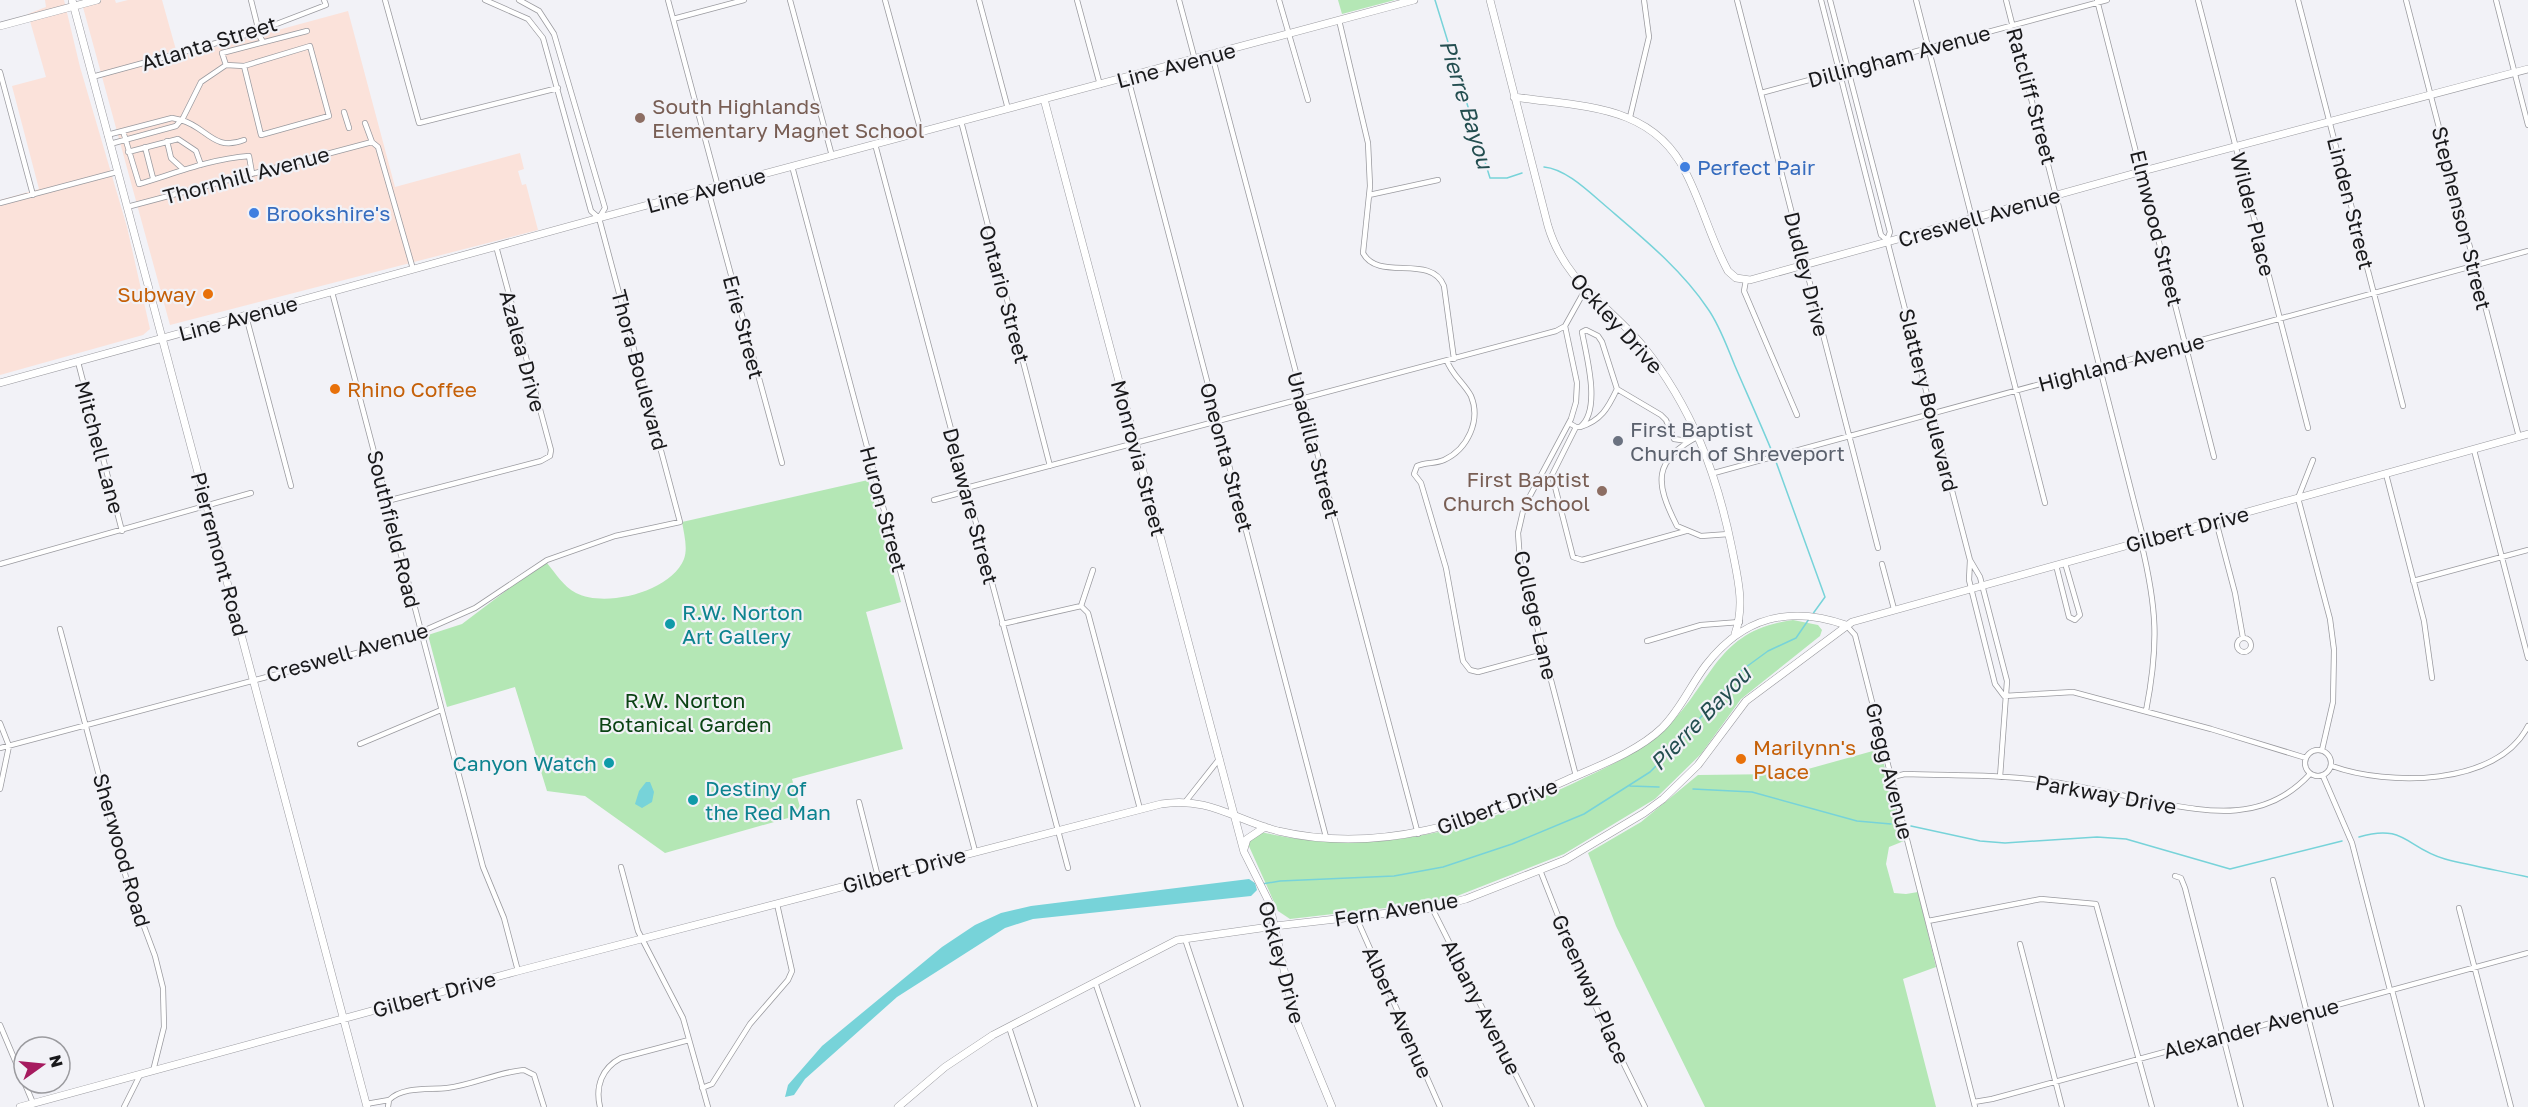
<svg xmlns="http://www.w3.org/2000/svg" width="2528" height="1107" font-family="'Golos Text',sans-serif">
<rect width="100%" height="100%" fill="#f2f2f7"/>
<path fill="#fbe2da" d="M 45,0 L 64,0 L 80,67 L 127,227 L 150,329 L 143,335 L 0,375 L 0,200 L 39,189 L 12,86 L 46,77 L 28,14 L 46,7 Z
M 81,0 L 115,0 L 116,3 L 128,0 L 162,0 L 178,57 L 348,11 L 395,187 L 520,153 L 524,169 L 518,171 L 522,185 L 526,184 L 538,230 L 170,325 Z"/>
<path fill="#b4e7b5" d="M 1338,0 L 1395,0 L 1342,14 Z
M 868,480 L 901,602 L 866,612 L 903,749 L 792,779 L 802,814 L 665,853 L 585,796 L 547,791 L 515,687 L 447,707 L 428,635 L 462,624 L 536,568 L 547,563 C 556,574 563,586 576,593 C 605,608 671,592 684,559 C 688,548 684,534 682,522 Z
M 1793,620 L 1818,625 L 1822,630 L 1820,636 L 1741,699 L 1701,754 L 1655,799 L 1564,854 L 1457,896 L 1411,905 L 1290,919 L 1278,911 L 1248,844 L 1250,840 L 1261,832 C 1375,858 1471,831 1574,783 C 1606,767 1641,753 1667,727 C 1714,681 1716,630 1793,620 Z
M 1880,749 L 1904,841 L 1889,847 L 1886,864 L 1894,893 L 1906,894 L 1918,892 L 1936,967 L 1903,979 L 1936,1107 L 1705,1107 L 1616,926 L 1588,853 L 1641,822 L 1698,775 L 1790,774 Z"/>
<path fill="#77d3d9" d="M 646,782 L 650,782 L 654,792 L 652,802 L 642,808 L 635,804 L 639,791 Z
M 1249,879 L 1255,883 L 1257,890 L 1251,896 L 1033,919 L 1005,928 L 897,997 L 805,1079 L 794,1095 L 785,1097 L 788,1085 L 822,1046 L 942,947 L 975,925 L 1001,913 L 1031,906 Z"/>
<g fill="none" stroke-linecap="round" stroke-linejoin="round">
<path stroke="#77d3d9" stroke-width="1.5" d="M 1435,0 L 1490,178 L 1507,178 L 1522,173
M 1544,167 C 1567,169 1591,194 1608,208 C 1643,238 1682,270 1708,309 C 1720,326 1727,347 1735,366 C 1748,396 1761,425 1773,454
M 1775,459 L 1825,597 L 1812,615
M 1630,786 L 1659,787
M 1693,789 L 1752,792 L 1857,821 L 1891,824
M 1911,826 L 1980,841 L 2005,843 L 2097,837 L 2126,839 L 2230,869 L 2342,841
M 2359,837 C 2405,823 2406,848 2445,859 C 2472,866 2501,871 2528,877
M 1262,884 L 1280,881 L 1394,876 L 1443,867 L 1512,844 L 1584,814 L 1650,772 L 1673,749 L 1742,670 L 1768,651 L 1796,638 L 1809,619"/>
<g stroke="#9a9a9f" stroke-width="6">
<path id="street" d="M 251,0 L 257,24 L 256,30 L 263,42
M 385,0 L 419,123 L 558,88
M 519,0 L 539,11 L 554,34 L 605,208 L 599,218
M 668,0 L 718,187
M 790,0 L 832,156
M 885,0 L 921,132
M 979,0 L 1008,109
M 1077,0 L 1100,85
M 1179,0 L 1195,60
M 1279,0 L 1308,100
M 1737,0 L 1878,548
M 1821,0 L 1881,235 L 1887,240 L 1970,560 L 1980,577 L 2007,681 L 2000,777
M 1830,0 L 1890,232 L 1887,240
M 1916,0 L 2045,503
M 2006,0 L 2144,541
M 2097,0 L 2214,457
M 2198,0 L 2308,428
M 2298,0 L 2403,406
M 2406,0 L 2519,437
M 2496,0 L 2528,125
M 673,19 L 744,0
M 1339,20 L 1368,143 L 1370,186 L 1363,253 C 1378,282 1431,253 1444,286 L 1454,359
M 1212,55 L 1418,834
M 244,66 L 261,135 L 329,116 L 310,46 L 244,66 L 226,65 L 222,53 L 307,31
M 0,72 L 33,195
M 92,77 L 253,33 L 326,5 L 324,0
M 1128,78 L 1326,837
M 1761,93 L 2107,0
M 344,112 L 349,128
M 1630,117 L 1649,37 L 1644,0
M 181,120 C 207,127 213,152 244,140
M 182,120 L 201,82 L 226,65
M 961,121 L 1050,466
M 365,123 L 372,142
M 123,131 L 139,184 C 176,173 210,159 249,156 L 252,173
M 107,135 L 172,118 L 181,120 L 176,126 L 110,144
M 167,141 L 171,158 L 183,169
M 875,144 L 1068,868
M 145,147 L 153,178
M 128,152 L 178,139 L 196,151 L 201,165
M 792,166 L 975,851
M 708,190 L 782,463
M 1369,195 L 1438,180
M 0,203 L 117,172
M 127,207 L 372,142 L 378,147 L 413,269
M 1746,280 L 1744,291 L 1797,415
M 332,292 L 483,867 L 504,918 L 518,971
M 246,316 L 291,486
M 1447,361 C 1452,375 1464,383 1471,396 C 1481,420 1468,449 1444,460 C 1435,464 1426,462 1417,466 L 1414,474 L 1421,483 L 1446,568 L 1463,661 L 1470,670 L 1478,672 L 1544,654
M 78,362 L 122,531
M 1617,389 L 1661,415 L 1666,420 L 1674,439 L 1688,441
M 1569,423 L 1576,427 L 1552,475 L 1573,557 L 1582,560 L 1686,531
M 1576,427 L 1580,427 C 1602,410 1586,355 1582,332 L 1586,330 L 1598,336 L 1602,342 L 1617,389 C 1608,408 1601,421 1580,427
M 1699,436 C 1652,460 1655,483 1677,526 L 1701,536 L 1729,534
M 2474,450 L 2528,658
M 2313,460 L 2298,498 L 2330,619 L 2334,650 L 2333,702 L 2322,750
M 1714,473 L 2528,251
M 2386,474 L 2424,621 L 2432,678
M 966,488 L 1556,331 L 1565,326
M 934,500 L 967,491
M 387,501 L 541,461 L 550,456 L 551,450 L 496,246
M 2216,521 L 2235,593 L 2243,638
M 2141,542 C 2157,608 2159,644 2146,711
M 1970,560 L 1969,580 L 1995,684 L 2004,696 L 2073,692 L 2211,729 L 2306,758
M 0,564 L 251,493
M 1882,564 L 1894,609
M 2056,565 L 2069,617 L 2075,620 L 2080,615 L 2065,563
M 2413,581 L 2528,550
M 1081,606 L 1088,613 L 1140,809
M 1002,624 L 1081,606 L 1093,570
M 1846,625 L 1855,635 L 1975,1107
M 60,629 L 127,881 L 155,956 L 163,988 L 164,1027 L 153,1071
M2237 645a7 7 0 1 1 14 0a7 7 0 1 1-14 0Z
M 1647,641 L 1701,625 L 1740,622
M 0,723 L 9,746 L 0,789
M 360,744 L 441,710
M 0,748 L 398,642 L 475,608 L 547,560 L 615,536 L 680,522 L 599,218 L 591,211 L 543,38 L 528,19 L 485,0
M2305 763a13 13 0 1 1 26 0a13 13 0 1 1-26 0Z
M 2332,766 C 2387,786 2497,787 2528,726
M 1576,776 L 1520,561 L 1518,533 L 1524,507 L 1571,419 L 1576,402 L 1577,383 L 1565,326 L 1585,290
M 2323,776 L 2352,843 L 2390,990
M 1892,777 L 1905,774 C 1952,776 2000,774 2046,781 C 2081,786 2115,794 2149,801 C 2208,812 2264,824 2310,774
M 1186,801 L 1220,758
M 859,802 L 878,877
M 621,867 L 638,931 L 683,1018 L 708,1107
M 1540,870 L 1586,987 L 1645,1107
M 2175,876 L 2181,878 L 2185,888 L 2241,1107
M 2273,880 L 2331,1107
M 1432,908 L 1532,1107
M 2459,908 L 2511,1107
M 1356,917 L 1440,1107
M 1928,921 L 2041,899 L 2096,904 L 2152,1107
M 1185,939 L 1241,1107
M 2020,944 L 2062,1107
M 1095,982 L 1138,1107
M 2392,990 L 2422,1107
M 0,1025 L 33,1103
M 1009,1027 L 1035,1107
M 702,1088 L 712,1084 L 750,1024 L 788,980 L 792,971 L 777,904
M 1974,1102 L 1992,1099 L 2528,953
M 366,1104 L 389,1100
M 124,1107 L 140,1075
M 388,1107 L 389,1100 C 403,1086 429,1090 447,1088 C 473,1085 498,1072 524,1070 L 534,1075 L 544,1107
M 600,1107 C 595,1086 602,1068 621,1058 L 689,1040"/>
</g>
<g stroke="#9a9a9f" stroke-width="8">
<path id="secondary" d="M 72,0 L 367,1107
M 1490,0 L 1548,226 C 1565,283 1608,304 1643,346 C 1692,407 1717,474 1732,549 C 1738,579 1745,605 1735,634
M 0,26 L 97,0
M 1514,97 C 1580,107 1653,103 1686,173 C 1702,204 1711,240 1728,271 L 1736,278 L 1750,280 L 2143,171 L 2528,69
M 1044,99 L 1244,852 L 1269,902 L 1294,1015 L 1332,1107
M 0,383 L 599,218 L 1414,0
M 1244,849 L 1247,839 L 1265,827
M 20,1107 L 518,971 L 1161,804 C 1207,796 1236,820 1278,831 C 1380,855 1475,822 1567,780 C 1598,766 1637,752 1662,728 C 1681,709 1690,686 1706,665 C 1743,617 1789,605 1846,625
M 898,1107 L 945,1067 L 993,1035 L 1177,940 L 1275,926 L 1432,908 L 1466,899 L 1565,860 L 1644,813 L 1663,799 L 1698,765 L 1746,701 L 1852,622 L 2528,434"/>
</g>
<use href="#street" stroke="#fff" stroke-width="4.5"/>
<use href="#secondary" stroke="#fff" stroke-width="7"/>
</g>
<g fill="#8d6e63" stroke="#f2f2f7" stroke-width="2">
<circle cx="640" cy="118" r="6"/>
<circle cx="1602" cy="491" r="6"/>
</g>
<g fill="#3f7fe0" stroke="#f2f2f7" stroke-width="2">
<circle cx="1685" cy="167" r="6"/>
<circle cx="254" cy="213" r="6"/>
</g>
<g fill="#e8710a" stroke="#f2f2f7" stroke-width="2">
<circle cx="208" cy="294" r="6"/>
<circle cx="335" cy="389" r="6"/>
<circle cx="1741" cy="759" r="6"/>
</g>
<circle fill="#6b7280" stroke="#f2f2f7" stroke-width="2" cx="1618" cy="441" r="6"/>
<g fill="#0f9aa8" stroke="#f2f2f7" stroke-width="2">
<circle cx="670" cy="624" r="6"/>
<circle cx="609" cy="763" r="6"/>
<circle cx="693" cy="800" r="6"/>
</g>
<g text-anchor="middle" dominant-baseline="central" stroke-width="4.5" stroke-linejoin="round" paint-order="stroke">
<g font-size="21" fill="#19191b" stroke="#f2f2f7">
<text transform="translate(209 43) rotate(-17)">Atlanta Street</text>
<text transform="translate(1899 56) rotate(-15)">Dillingham Avenue</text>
<text transform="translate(1176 65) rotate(-15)">Line Avenue</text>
<text transform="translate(2032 96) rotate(75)">Ratcliff Street</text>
<text transform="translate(246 175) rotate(-15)">Thornhill Avenue</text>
<text transform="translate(706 190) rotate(-15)">Line Avenue</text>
<text transform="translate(2351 203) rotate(76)">Linden Street</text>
<text transform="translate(2253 214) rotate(76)">Wilder Place</text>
<text transform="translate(1979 217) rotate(-16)">Creswell Avenue</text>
<text transform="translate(2462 218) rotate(76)">Stephenson Street</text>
<text transform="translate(2157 228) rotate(76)">Elmwood Street</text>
<text transform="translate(1807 274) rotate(76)">Dudley Drive</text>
<text transform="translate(1005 294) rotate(75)">Ontario Street</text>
<text transform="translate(238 318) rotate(-15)">Line Avenue</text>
<text transform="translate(1617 323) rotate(48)">Ockley Drive</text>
<text transform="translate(744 327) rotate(75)">Erie Street</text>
<text transform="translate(523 351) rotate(75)">Azalea Drive</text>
<text transform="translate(2121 362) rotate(-15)">Highland Avenue</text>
<text transform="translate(640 370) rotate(75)">Thora Boulevard</text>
<text transform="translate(1929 400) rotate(76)">Slattery Boulevard</text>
<text transform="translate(1314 445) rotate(75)">Unadilla Street</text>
<text transform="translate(100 447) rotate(75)">Mitchell Lane</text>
<text transform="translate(1227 457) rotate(75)">Oneonta Street</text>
<text transform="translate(1139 458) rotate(75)">Monrovia Street</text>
<text transform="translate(971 506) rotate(75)">Delaware Street</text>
<text transform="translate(884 509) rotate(75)">Huron Street</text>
<text transform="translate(394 529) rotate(76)">Southfield Road</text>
<text transform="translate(2187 529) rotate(-15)">Gilbert Drive</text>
<text transform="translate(220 554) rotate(75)">Pierremont Road</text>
<text transform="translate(1536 615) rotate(77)">College Lane</text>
<text transform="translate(347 652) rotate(-16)">Creswell Avenue</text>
<text transform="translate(1890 771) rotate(76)">Gregg Avenue</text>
<text transform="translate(2106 794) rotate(10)">Parkway Drive</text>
<text transform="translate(1497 806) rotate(-20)">Gilbert Drive</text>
<text transform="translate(122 850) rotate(74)">Sherwood Road</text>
<text transform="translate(904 870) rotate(-15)">Gilbert Drive</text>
<text transform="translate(1396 909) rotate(-9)">Fern Avenue</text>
<text transform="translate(1282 962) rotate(75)">Ockley Drive</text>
<text transform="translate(1591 989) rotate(66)">Greenway Place</text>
<text transform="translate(434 994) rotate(-15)">Gilbert Drive</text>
<text transform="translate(1482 1007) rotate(63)">Albany Avenue</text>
<text transform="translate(1398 1012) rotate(66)">Albert Avenue</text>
<text transform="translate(2251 1028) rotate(-15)">Alexander Avenue</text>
</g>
<g font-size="21" fill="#785e54" stroke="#f2f2f7" text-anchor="start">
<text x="652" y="106">South Highlands<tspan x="652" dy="24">Elementary Magnet School</tspan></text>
<text x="1590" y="479" text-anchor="end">First Baptist<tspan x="1590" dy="24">Church School</tspan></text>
</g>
<g font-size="21" fill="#366cbe" stroke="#f2f2f7" text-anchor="start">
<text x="1697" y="167">Perfect Pair</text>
<text x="266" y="213">Brookshire's</text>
</g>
<g font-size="21" fill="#c56008" stroke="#f2f2f7" text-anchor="start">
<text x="196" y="294" text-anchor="end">Subway</text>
<text x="347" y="389">Rhino Coffee</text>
<text x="1753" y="747">Marilynn's<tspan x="1753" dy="24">Place</tspan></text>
</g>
<g font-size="21" fill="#5b616d" stroke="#f2f2f7" text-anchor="start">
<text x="1630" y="429">First Baptist<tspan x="1630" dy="24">Church of Shreveport</tspan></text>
</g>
<g font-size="21" fill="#0d838f" stroke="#f2f2f7" text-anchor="start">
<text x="682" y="612">R.W. Norton<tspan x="682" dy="24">Art Gallery</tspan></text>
<text x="597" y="763" text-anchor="end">Canyon Watch</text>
<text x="705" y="788">Destiny of<tspan x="705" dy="24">the Red Man</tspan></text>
</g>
<g font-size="21" fill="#0b4314" stroke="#f2f2f7">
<text x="685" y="700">R.W. Norton<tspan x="685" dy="24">Botanical Garden</tspan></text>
</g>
<g font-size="22" font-style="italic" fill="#234e50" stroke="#f2f2f7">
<text transform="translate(1467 104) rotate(73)">Pierre Bayou</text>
<text transform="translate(1700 718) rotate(-46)">Pierre Bayou</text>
</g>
</g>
<g transform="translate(42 1065) rotate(75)"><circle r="28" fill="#f2f2f7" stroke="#9b9b9f" stroke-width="1.5"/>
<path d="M0-4.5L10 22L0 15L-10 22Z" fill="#a61b5f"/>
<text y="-9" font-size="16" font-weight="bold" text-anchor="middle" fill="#19191b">N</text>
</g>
</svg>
